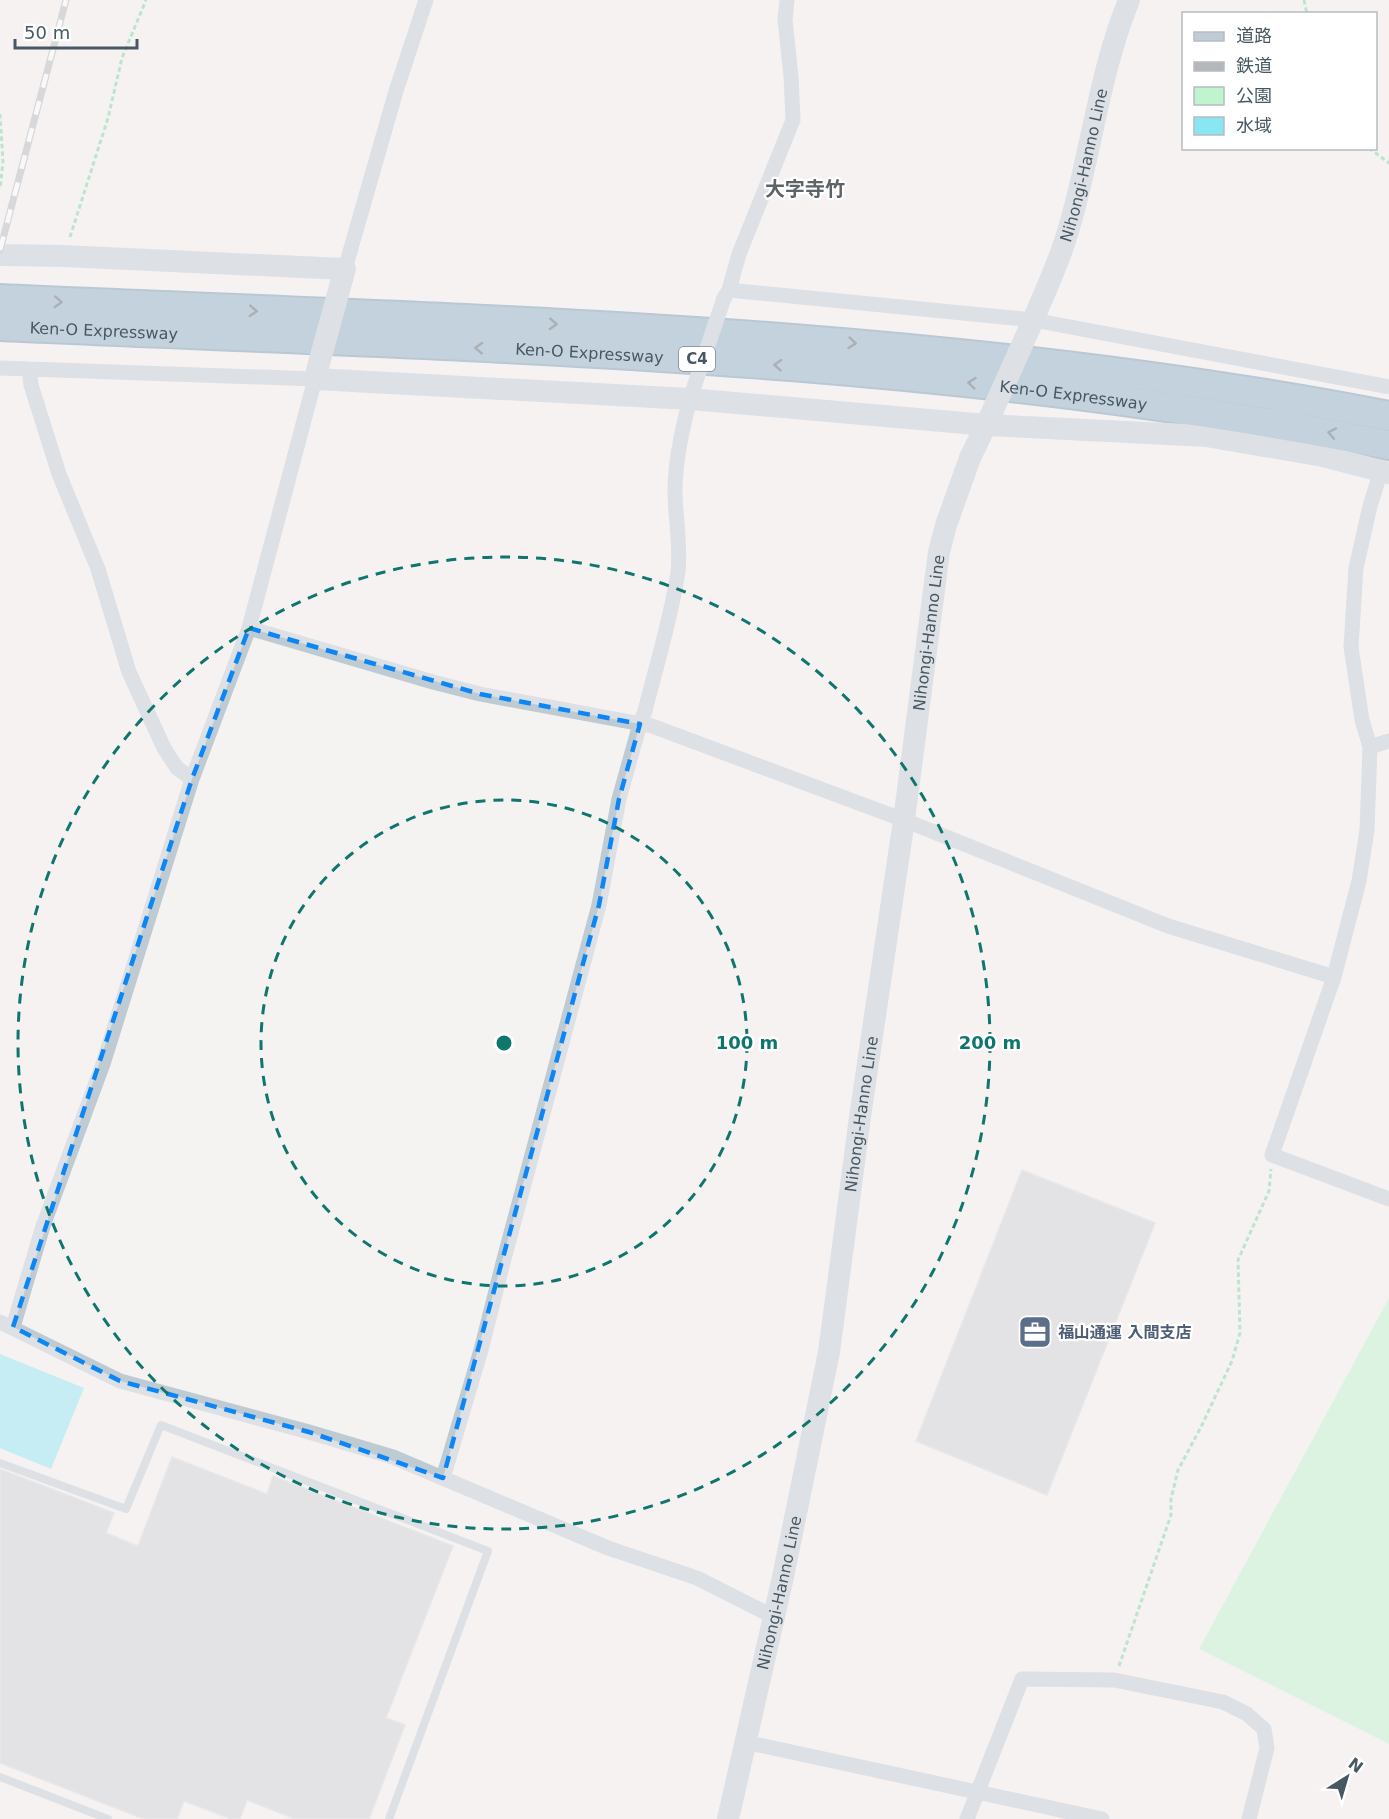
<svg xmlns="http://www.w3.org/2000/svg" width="1389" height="1819" font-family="'DejaVu Sans','Noto Sans JP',sans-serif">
<rect width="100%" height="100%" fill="#f5f2f2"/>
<path fill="#bff4cf" d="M 1389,1298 L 1389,1744 L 1199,1649 Z"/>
<path fill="#89e7f4" d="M 0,1354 L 84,1388 L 51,1469 L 0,1448 Z"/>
<path fill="#ccd0d5" stroke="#d6d9de" stroke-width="1.5" d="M 1022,1170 L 1155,1223 L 1047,1495 L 916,1441 Z
M 172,1457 L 267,1494 L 273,1476 L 453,1546 L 386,1718 L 405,1725 L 369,1819 L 295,1819 L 247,1800 L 240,1819 L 231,1819 L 184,1801 L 177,1819 L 144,1819 L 0,1763 L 0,1469 L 114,1513 L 106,1533 L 138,1546 Z"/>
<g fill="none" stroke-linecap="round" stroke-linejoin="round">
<g stroke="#7295b0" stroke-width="32">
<g id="highway">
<path d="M 0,299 C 464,320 932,327 1389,416"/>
<path id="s3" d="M 0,326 C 464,347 932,354 1389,445"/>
</g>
</g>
<path stroke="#74d59d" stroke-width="3" stroke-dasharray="4.5 3" stroke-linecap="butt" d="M 1304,0 L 1307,14
M 0,114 L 3,162 L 0,189
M 1369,148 L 1389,163
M 70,237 L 108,118 L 122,58 L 146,0
M 1119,1666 L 1171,1515 L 1171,1499 L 1178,1470 L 1201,1427 L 1232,1361 L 1240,1333 L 1238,1260 L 1269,1191 L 1271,1169"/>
<path stroke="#bfcbd2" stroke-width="8" d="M 0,1463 L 126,1509 L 161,1425 L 488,1551 L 389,1819
M 0,1777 L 108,1819"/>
<path stroke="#bfcbd2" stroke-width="15" d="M 345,269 L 396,91 L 426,0
M 729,290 L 1033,320 L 1389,387
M 724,298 L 729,290 L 739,254 L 793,120 L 791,76 L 785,20 L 787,0
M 0,368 L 315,379 L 249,628 L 192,779 L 103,1064 L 43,1226 L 13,1327
M 29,369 L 31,385 L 59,474 L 98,569 L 129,672 L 164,748 L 177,768 L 192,779
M 1381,471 L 1370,506 L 1356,568 L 1351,647 L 1362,720 L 1370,747 L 1367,830 L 1359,881 L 1334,977 L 1272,1155 L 1389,1199
M 249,628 L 433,682 L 480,694 L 652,726 L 904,820 L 1168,926 L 1334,977
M 1370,747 L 1389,741
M 0,1322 L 120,1381 L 309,1432 L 393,1457 L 608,1548 L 697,1578 L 774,1617
M 443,1478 L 481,1350 L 504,1259 L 599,905 L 619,799 L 640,724 L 645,711 C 656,666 671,619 678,572 C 681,544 675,517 675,490 C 675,461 684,418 693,390
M 745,1742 L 1102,1819
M 967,1819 L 1022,1679 L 1114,1680 L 1223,1702 L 1247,1714 L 1264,1729 L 1267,1748 L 1249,1819"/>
<g stroke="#bfccd7" stroke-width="22">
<path d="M 0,255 L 63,256 L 345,269 L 341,283"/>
<path id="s1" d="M 1030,327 C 1045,292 1061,258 1071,221 C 1092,147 1100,71 1129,0"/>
<path d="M 318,367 L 315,379 L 690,399 L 987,425 L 1206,436 L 1323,456 L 1389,473"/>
<path id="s2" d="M 728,1819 L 783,1577 L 829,1352 L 860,1117 L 904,820 L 939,552 L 946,525 L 970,458 L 993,410"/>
</g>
<use href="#highway" stroke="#87aac4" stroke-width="28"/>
<g stroke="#b4b8bd" stroke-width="7">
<path id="rail" d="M 0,250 L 66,0"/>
</g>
<use href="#rail" stroke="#fff" stroke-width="4.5" stroke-dasharray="14" stroke-linecap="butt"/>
<path stroke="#bfcbd2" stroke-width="15" d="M 694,387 L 724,298"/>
<path stroke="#bfccd7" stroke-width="22" d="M 318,367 L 341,283
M 993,410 L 1030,327"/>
</g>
<defs><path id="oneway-chevron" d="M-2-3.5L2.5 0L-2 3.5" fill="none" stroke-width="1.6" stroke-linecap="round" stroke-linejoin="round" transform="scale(1.5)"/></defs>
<g stroke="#4e606c">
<use href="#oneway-chevron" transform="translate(58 302) rotate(3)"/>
<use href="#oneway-chevron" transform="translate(253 311) rotate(3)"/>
<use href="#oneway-chevron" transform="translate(553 324) rotate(3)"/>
<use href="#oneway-chevron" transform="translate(852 343) rotate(6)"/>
<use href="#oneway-chevron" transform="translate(479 348) rotate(-177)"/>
<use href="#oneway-chevron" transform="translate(778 365) rotate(-176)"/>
<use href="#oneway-chevron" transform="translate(972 383) rotate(-174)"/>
<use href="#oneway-chevron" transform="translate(1332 433) rotate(-169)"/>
</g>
<path d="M0 0H1389V1819H0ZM 249,628 L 480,694 L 640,724 L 619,799 L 599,905 L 443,1478 L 309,1432 L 120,1381 L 13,1327 L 192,779 Z" fill="#f5f2f2" fill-opacity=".55" fill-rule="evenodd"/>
<path fill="none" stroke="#0c86f4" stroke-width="4.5" stroke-dasharray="12 8" stroke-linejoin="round" d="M 249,628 L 480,694 L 640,724 L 619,799 L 599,905 L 443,1478 L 309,1432 L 120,1381 L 13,1327 L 192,779 Z"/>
<g fill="none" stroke="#0f766e" stroke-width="3" stroke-dasharray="10 8">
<circle cx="504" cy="1043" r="243"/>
<circle cx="504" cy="1043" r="486"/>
</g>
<defs>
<g id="office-square" transform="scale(1.725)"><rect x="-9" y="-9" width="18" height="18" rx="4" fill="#5c6f8a" stroke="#fff"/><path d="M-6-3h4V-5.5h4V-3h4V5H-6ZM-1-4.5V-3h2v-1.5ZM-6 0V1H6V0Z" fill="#fff"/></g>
</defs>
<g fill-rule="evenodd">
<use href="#office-square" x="1035" y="1332"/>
</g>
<g text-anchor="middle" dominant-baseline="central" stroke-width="4.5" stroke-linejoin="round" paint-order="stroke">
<rect fill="#fff" stroke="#7f8a91" stroke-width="1.5" x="679" y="347" width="36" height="24" rx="4.5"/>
<g font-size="15" font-weight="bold" fill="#485862">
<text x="697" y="359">C4</text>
</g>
<g font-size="16" fill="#485862" stroke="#fff">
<text stroke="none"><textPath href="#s1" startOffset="171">Nihongi-Hanno Line</textPath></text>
<text stroke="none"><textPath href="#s3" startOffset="104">Ken-O Expressway</textPath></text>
<text stroke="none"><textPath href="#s3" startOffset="590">Ken-O Expressway</textPath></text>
<text stroke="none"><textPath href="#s3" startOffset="1076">Ken-O Expressway</textPath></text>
<text stroke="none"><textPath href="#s2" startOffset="1204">Nihongi-Hanno Line</textPath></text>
<text stroke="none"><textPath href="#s2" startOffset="718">Nihongi-Hanno Line</textPath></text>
<text stroke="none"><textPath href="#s2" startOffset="232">Nihongi-Hanno Line</textPath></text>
</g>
<g font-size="16" font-weight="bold" fill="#4e5e75" stroke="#fff" text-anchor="start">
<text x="1058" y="1332">福山通運 入間支店</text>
</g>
<g font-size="20" font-weight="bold" fill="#5e6368" stroke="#fff">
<text x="805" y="189">大字寺竹</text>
</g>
</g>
<circle cx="504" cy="1043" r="9" fill="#0f766e" stroke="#fff" stroke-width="3"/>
<g font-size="18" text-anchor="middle" font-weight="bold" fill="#0f766e" stroke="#fff" stroke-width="4.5" stroke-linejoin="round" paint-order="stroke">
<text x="747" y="1049">100 m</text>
<text x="990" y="1049">200 m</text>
</g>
<rect x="1182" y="12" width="195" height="138" fill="#ffffff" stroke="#b6bcc0" stroke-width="1.5"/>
<rect x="1194" y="32" width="30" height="9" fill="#bfccd7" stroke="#b6bcc0" stroke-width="1.5"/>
<text x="1236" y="42" font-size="18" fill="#485862">道路</text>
<rect x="1194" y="62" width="30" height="9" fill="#b4b8bd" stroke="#b6bcc0" stroke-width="1.5"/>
<text x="1236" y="72" font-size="18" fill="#485862">鉄道</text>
<rect x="1194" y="87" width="30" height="18" fill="#bff4cf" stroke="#b6bcc0" stroke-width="1.5"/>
<text x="1236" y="102" font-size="18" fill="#485862">公園</text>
<rect x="1194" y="117" width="30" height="18" fill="#89e7f4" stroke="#b6bcc0" stroke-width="1.5"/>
<text x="1236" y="132" font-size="18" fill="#485862">水域</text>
<g transform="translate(1347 1777) rotate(37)" stroke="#ffffff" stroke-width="4.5" paint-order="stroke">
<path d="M0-4.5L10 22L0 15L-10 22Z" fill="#485862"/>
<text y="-9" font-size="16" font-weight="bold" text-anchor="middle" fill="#485862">N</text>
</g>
<path d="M15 39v9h122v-9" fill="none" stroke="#485862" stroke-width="3"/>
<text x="24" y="39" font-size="18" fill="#485862" stroke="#ffffff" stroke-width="4.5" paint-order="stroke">50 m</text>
</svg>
